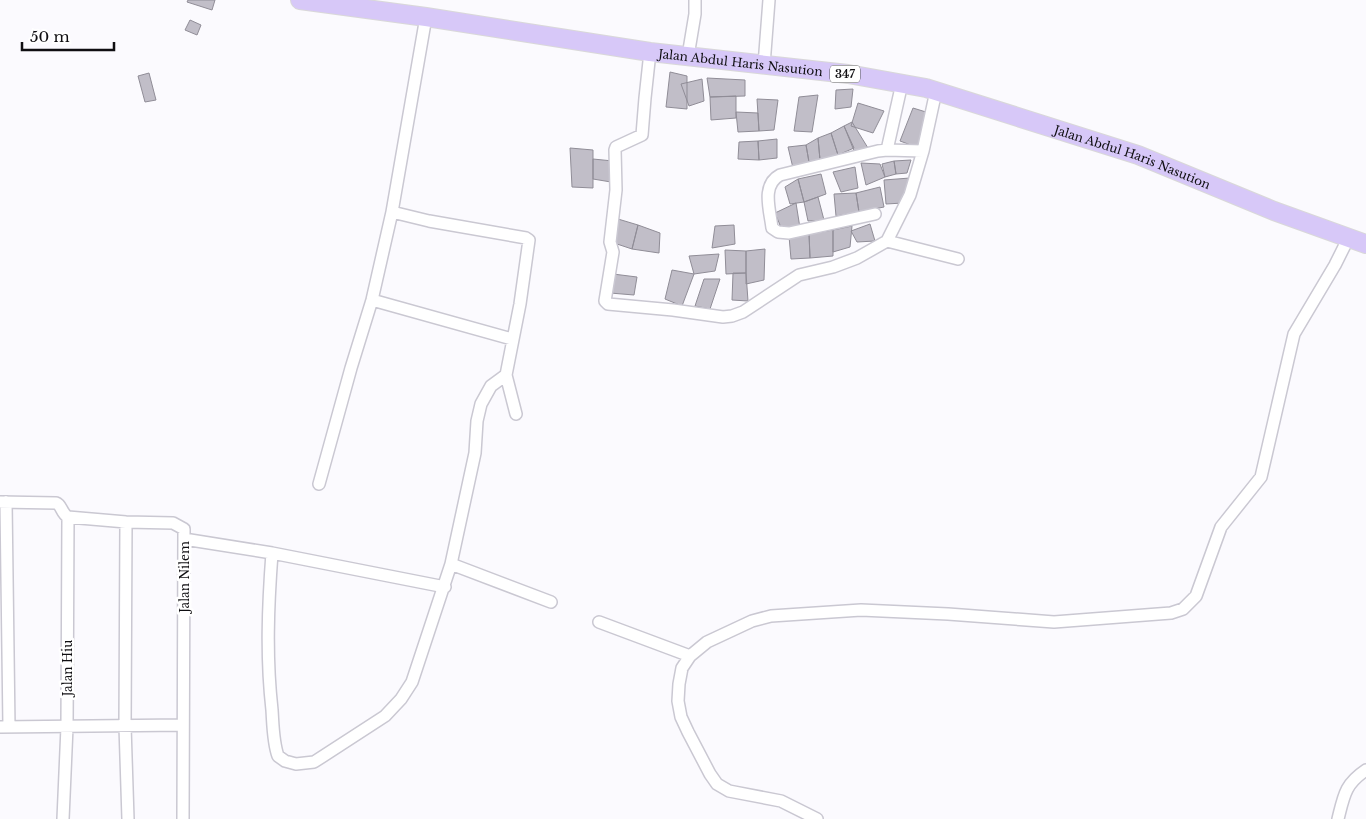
<svg xmlns="http://www.w3.org/2000/svg" width="1366" height="819" font-family="'Libre Baskerville',serif">
<rect width="100%" height="100%" fill="#fbfafe"/>
<path fill="#c1bec8" stroke="#908d97" d="M 188,0 L 215,0 L 212,10 L 187,2 Z
M 190,20 L 201,25 L 197,35 L 185,30 Z
M 670,72 L 687,76 L 687,109 L 666,107 Z
M 149,73 L 156,100 L 145,102 L 138,76 Z
M 707,78 L 745,80 L 745,96 L 710,97 Z
M 702,79 L 704,101 L 689,106 L 681,84 Z
M 853,89 L 851,107 L 835,109 L 836,90 Z
M 818,95 L 812,132 L 794,131 L 799,97 Z
M 736,96 L 736,118 L 711,120 L 710,97 Z
M 757,99 L 778,100 L 774,130 L 759,131 Z
M 858,103 L 884,111 L 873,133 L 851,126 Z
M 913,108 L 926,112 L 919,148 L 900,141 Z
M 736,112 L 758,113 L 759,131 L 738,132 Z
M 852,122 L 868,148 L 855,153 L 844,126 Z
M 844,126 L 854,148 L 838,155 L 831,133 Z
M 831,133 L 838,155 L 820,160 L 818,138 Z
M 818,138 L 820,160 L 809,162 L 806,145 Z
M 777,139 L 777,158 L 759,160 L 758,141 Z
M 758,141 L 759,160 L 738,159 L 739,142 Z
M 806,145 L 809,162 L 793,168 L 788,147 Z
M 570,148 L 593,150 L 593,188 L 572,187 Z
M 593,159 L 613,161 L 611,182 L 593,179 Z
M 911,160 L 907,173 L 896,174 L 894,161 Z
M 894,161 L 896,174 L 885,177 L 882,164 Z
M 861,163 L 880,164 L 885,177 L 866,185 Z
M 855,167 L 858,188 L 841,192 L 833,172 Z
M 821,174 L 826,194 L 804,202 L 798,179 Z
M 910,178 L 903,203 L 886,204 L 884,180 Z
M 798,179 L 804,202 L 790,204 L 785,187 Z
M 880,187 L 884,207 L 859,212 L 856,193 Z
M 856,193 L 859,212 L 836,216 L 834,194 Z
M 818,197 L 824,220 L 808,221 L 804,202 Z
M 796,203 L 800,228 L 782,230 L 775,213 Z
M 618,219 L 638,225 L 632,249 L 611,242 Z
M 870,224 L 875,241 L 857,242 L 851,231 Z
M 638,225 L 660,233 L 659,253 L 632,249 Z
M 734,225 L 735,244 L 712,248 L 715,226 Z
M 852,226 L 850,247 L 833,252 L 833,230 Z
M 833,230 L 833,256 L 810,258 L 809,234 Z
M 809,232 L 810,258 L 791,259 L 789,236 Z
M 765,249 L 764,280 L 746,284 L 746,251 Z
M 725,250 L 746,251 L 746,273 L 726,274 Z
M 719,254 L 715,271 L 694,274 L 689,256 Z
M 672,270 L 694,274 L 682,306 L 665,299 Z
M 733,273 L 746,273 L 748,301 L 732,300 Z
M 613,274 L 637,277 L 634,295 L 610,293 Z
M 704,279 L 720,279 L 710,309 L 695,306 Z"/>
<g fill="none" stroke-linecap="round" stroke-linejoin="round">
<g stroke="#cac8d2" stroke-width="14">
<path id="minor" d="M 426,17 L 392,212 L 429,221 L 526,238 L 529,240 L 520,304 L 506,375 L 516,414
M 650,52 L 645,98 L 642,135 L 616,147 L 615,150 L 616,190 L 610,242 L 613,252 L 605,301 L 608,304 L 673,310 L 723,317 L 732,316 L 743,312 L 799,275 L 833,267 L 857,258 L 887,241 L 910,195 L 923,151 L 936,91
M 688,56 L 695,14 L 695,0
M 764,65 L 769,0
M 887,150 L 902,83
M 875,214 L 789,233 L 778,232 L 772,228 C 770,210 761,185 780,175 L 878,151 L 887,150 L 923,151
M 887,241 L 958,259
M 372,300 L 512,339
M 319,484 L 351,368 L 372,300 L 392,212
M 0,502 L 56,503 C 62,505 61,513 68,517 L 126,522 L 173,523 L 184,529 L 183,819
M 6,502 L 9,727
M 126,522 L 125,726 L 128,819
M 184,539 L 272,553 L 445,587
M 272,553 C 268,606 266,657 272,710 C 273,725 273,742 278,756 L 285,761 L 296,764 L 314,762 L 385,716 L 401,699 L 412,682 L 451,564 L 551,602
M 451,564 L 475,453 L 477,421 L 481,404 L 491,386 L 506,375
M 599,622 L 690,656
M 0,727 L 183,725
M 63,819 L 67,727 L 68,517
M 817,819 L 781,801 L 729,791 L 717,784 L 710,774 L 688,732 L 681,717 L 678,701 L 679,684 L 682,668 L 690,656 L 707,642 L 752,621 L 771,616 L 861,610 L 948,614 L 1054,622 L 1171,613 L 1183,609 L 1196,596 L 1221,527 L 1261,477 L 1294,334 L 1335,265 L 1348,239
M 1338,819 C 1344,795 1345,784 1366,770"/>
</g>
<g stroke="#d9d8d9" stroke-width="20">
<g id="primary">
<path id="s1" d="M 300,0 L 426,17 L 650,52 L 848,74 L 926,88 L 1138,155 L 1274,211 L 1366,244"/>
</g>
</g>
<use href="#minor" stroke="#fff" stroke-width="11"/>
<use href="#primary" stroke="#d7c8f8" stroke-width="18"/>
</g>
<g text-anchor="middle" dominant-baseline="central" stroke-width="5" stroke-linejoin="round" paint-order="stroke">
<rect fill="#fff" stroke="#575658" stroke-width="1" x="830" y="65.5" width="30" height="17" rx="4"/>
<g font-size="11" font-weight="bold" fill="#0f0e11">
<text x="845" y="74">347</text>
</g>
<g font-size="12" fill="#0f0e11" stroke="#fff">
<text stroke="none"><textPath href="#s1" startOffset="445">Jalan Abdul Haris Nasution</textPath></text>
<text stroke="none"><textPath href="#s1" startOffset="850">Jalan Abdul Haris Nasution</textPath></text>
<text transform="translate(184 577) rotate(-90)">Jalan Nilem</text>
<text transform="translate(67 668) rotate(-90)">Jalan Hiu</text>
</g>
</g>
<path d="M22 42v8h92v-8" fill="none" stroke="#0f0e11" stroke-width="2.5"/>
<text x="30" y="42" font-size="15" fill="#0f0e11" stroke="#ffffff" stroke-width="4" paint-order="stroke">50 m</text>
</svg>
